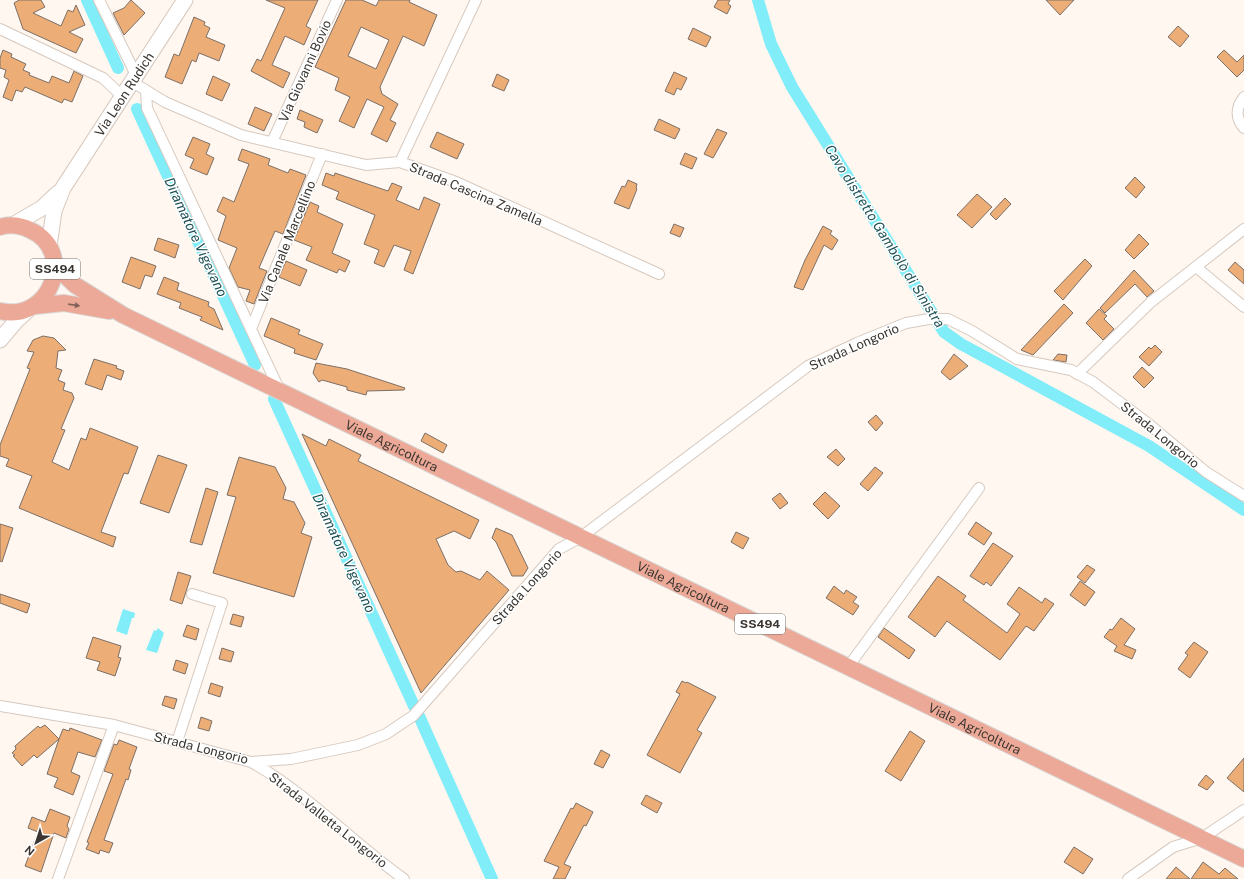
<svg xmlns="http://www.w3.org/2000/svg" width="1244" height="879" font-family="'Public Sans',sans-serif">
<rect width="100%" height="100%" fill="#fff7f0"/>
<path fill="#80edf8" d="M 123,609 L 135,613 L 134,618 L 132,618 L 127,635 L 116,631 Z
M 158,628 L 164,633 L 157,653 L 146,650 L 154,630 L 156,631 Z"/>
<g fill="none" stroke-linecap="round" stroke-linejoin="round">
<path stroke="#80edf8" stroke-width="12" d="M 87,0 L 118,68
M 758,0 L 771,44 L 792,87 L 944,332 L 961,344 L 1149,446 L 1244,510
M 137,109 L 255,365
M 274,399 L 414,706
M 419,716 L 492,879"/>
</g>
<path fill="#ecad77" stroke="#7c7067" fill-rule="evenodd" d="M 19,0 L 41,0 L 45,7 L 33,13 L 61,26 L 68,10 L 73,12 L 76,5 L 85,25 L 69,32 L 83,39 L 76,53 L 23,29 L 14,3 Z
M 131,0 L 145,13 L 124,35 L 113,13 L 124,8 Z
M 266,0 L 318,0 L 306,26 L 311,29 L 304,45 L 285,36 L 272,65 L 290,73 L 283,88 L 251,71 L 257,59 L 261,61 L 285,8 Z
M 346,0 L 362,0 L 376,6 L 379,0 L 410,0 L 409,2 L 437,15 L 424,46 L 403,36 L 380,87 L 382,94 L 398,104 L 390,120 L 396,123 L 387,142 L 371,134 L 384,107 L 367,99 L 354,128 L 339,121 L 350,97 L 335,90 L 339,78 L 315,67 ZM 361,27 L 389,40 L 376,69 L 348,56 Z
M 718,0 L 730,0 L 728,4 L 731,6 L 727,14 L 714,7 Z
M 1046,0 L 1074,0 L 1060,15 Z
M 194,17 L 205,22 L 204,25 L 210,28 L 206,37 L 225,45 L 219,61 L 199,53 L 196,62 L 192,60 L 182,84 L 165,77 L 174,54 L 179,56 Z
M 1178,26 L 1189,36 L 1180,47 L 1168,37 Z
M 693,28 L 711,37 L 706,47 L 688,39 Z
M 3,50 L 12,54 L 11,57 L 26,64 L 23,70 L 30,73 L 29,75 L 49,83 L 52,76 L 69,83 L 74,71 L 83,76 L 72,102 L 64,99 L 62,103 L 25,87 L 22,92 L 16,90 L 12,101 L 3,97 L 9,80 L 4,77 L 6,70 L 0,68 L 0,58 Z
M 1224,50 L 1237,62 L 1244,55 L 1244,70 L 1237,77 L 1217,57 Z
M 674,72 L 687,78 L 681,90 L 677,88 L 674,95 L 665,91 Z
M 497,74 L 509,80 L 504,91 L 492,86 Z
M 213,76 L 230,84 L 222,101 L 206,94 Z
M 255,107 L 272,114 L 264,131 L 248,124 Z
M 300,110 L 323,120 L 317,133 L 304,127 L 305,122 L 297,119 Z
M 659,119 L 680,129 L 675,139 L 654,130 Z
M 717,129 L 727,133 L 713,158 L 704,154 Z
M 437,132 L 464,144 L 457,159 L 430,147 Z
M 193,137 L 210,144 L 206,154 L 214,158 L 207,175 L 190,168 L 194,159 L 185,155 Z
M 242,149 L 270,159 L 268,165 L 288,173 L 290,169 L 306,175 L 283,234 L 275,231 L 259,268 L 267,271 L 254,304 L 246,301 L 250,290 L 238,287 L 229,268 L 237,248 L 218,240 L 226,216 L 217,211 L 223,197 L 234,202 L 249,164 L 238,160 Z
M 685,153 L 697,158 L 692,169 L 680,164 Z
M 326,173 L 334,176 L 335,173 L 388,191 L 392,183 L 402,187 L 396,200 L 419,210 L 424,197 L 440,204 L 413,274 L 404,270 L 411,251 L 394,245 L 384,267 L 374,263 L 379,250 L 364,244 L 375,215 L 336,199 L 339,192 L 322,185 Z
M 1135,177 L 1145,187 L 1136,198 L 1125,188 Z
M 628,180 L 637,184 L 636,188 L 637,189 L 629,209 L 614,203 L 622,186 L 625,187 Z
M 977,194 L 992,207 L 972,228 L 957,215 Z
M 1005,198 L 1011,204 L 996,220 L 990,214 Z
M 310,202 L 319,206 L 317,212 L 343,224 L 332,253 L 350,261 L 345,272 L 339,269 L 337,273 L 306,260 L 312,247 L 294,240 Z
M 674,224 L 684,228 L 680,237 L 670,233 Z
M 823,226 L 832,231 L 830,234 L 838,240 L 832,250 L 824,245 L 803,290 L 794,287 L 805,260 Z
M 1139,234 L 1149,244 L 1134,259 L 1125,250 Z
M 158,238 L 179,245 L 175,258 L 154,250 Z
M 131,257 L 156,266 L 152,277 L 145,275 L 140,289 L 122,282 Z
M 1085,259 L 1092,266 L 1063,300 L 1054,291 Z
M 286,261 L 307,270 L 300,286 L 279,277 Z
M 1235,262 L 1244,270 L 1244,284 L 1228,270 Z
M 1134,270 L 1154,291 L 1147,297 L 1135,284 L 1105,313 L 1100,308 Z
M 164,277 L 179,283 L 177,290 L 209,302 L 208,306 L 214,309 L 223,330 L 200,320 L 202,317 L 179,308 L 181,303 L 157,294 Z
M 1064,304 L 1073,313 L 1033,355 L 1021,350 Z
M 1099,309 L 1107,316 L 1104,319 L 1114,329 L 1103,340 L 1086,323 Z
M 271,318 L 300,330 L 298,334 L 323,344 L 316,360 L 294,353 L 295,349 L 264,336 Z
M 43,336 L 54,338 L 66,350 L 58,351 L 56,368 L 62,370 L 58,380 L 65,383 L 63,390 L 72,393 L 74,398 L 61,429 L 65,430 L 52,462 L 69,470 L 81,438 L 86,440 L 90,428 L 138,447 L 128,474 L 124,473 L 101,532 L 116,537 L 113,547 L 19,508 L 32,476 L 6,466 L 9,459 L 0,456 L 0,445 L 30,369 L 27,368 L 34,352 L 27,351 L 33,340 Z
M 1155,345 L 1162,352 L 1149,366 L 1139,357 L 1149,347 L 1151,349 Z
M 954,354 L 968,366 L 950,380 L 941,372 Z
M 1058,354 L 1067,355 L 1066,362 L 1053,360 Z
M 94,359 L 117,366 L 116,368 L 124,371 L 121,380 L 107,375 L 102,390 L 85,384 Z
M 316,363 L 347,369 L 405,388 L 404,390 L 367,391 L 366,395 L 347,390 L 347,387 L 322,380 L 319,382 L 313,373 Z
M 1142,367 L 1154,378 L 1144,388 L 1133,377 Z
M 876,415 L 883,423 L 876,431 L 868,422 Z
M 425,433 L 447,445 L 443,453 L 421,441 Z
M 302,434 L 326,446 L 329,439 L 361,455 L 358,461 L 479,520 L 470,539 L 454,531 L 436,539 L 448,565 L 456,572 L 461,571 L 480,580 L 487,571 L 509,590 L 421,693 Z
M 836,449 L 845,459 L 838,466 L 827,457 Z
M 158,455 L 187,465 L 169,513 L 140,503 Z
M 239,457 L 275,467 L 286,488 L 283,499 L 294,502 L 305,523 L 301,533 L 312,537 L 294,597 L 213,573 L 236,497 L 227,495 Z
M 875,467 L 883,473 L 868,491 L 860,484 Z
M 206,488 L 218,492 L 202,545 L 190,542 Z
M 825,492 L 840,506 L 828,519 L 813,504 Z
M 780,493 L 788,503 L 780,509 L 772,499 Z
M 976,522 L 992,533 L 984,545 L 968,534 Z
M 0,524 L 13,528 L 2,562 L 0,561 Z
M 496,528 L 512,535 L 528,568 L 523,576 L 512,576 L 496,542 L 492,538 Z
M 736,532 L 749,538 L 743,549 L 731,542 Z
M 993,543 L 1013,556 L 991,586 L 986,582 L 984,585 L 970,576 Z
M 1087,565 L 1095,570 L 1085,583 L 1077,577 Z
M 178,572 L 191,576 L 182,604 L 170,600 Z
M 938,576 L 966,596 L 963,600 L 1007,633 L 1020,614 L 1007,604 L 1019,587 L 1042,603 L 1045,598 L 1054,604 L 1034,631 L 1026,626 L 1000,660 L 947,621 L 935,637 L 908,617 Z
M 1080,581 L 1095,592 L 1085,606 L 1070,595 Z
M 834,586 L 844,594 L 846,590 L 857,597 L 853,602 L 859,606 L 853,615 L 826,598 Z
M 0,594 L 30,604 L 27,613 L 0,603 Z
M 233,614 L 244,617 L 241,627 L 230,624 Z
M 1121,618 L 1135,629 L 1124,645 L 1136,650 L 1132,659 L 1114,651 L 1117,646 L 1104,637 L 1110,629 L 1112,630 Z
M 187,625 L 199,629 L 196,640 L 183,636 Z
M 884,628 L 915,650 L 909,659 L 878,637 Z
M 93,637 L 121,646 L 118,657 L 121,658 L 115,676 L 97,670 L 100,662 L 86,658 Z
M 1194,642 L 1208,652 L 1190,678 L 1178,669 L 1188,655 L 1185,653 Z
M 222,648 L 234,652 L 231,662 L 219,659 Z
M 176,660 L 188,664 L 185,674 L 173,670 Z
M 682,681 L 686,683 L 687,682 L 716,697 L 697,730 L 702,733 L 680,773 L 647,755 L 680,694 L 676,692 Z
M 211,683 L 223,687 L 220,697 L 208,693 Z
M 165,696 L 177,699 L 174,709 L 162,705 Z
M 201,717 L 212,721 L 209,731 L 198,728 Z
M 45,725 L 59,739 L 63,729 L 69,731 L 70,728 L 102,740 L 95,757 L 78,752 L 71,772 L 80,776 L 73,795 L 54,787 L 58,778 L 47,774 L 59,739 L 37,758 L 34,755 L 22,766 L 13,756 L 15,755 L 12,753 L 16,749 L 15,746 L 38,726 L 40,728 Z
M 910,731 L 925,741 L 901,781 L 885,771 Z
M 119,740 L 137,747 L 129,769 L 131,770 L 128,780 L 126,779 L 104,840 L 113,843 L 109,853 L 100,850 L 99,854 L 86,849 L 89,843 L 87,842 L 113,774 L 104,771 L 114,744 L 117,745 Z
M 601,750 L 610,755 L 603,768 L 594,764 Z
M 1244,758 L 1244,792 L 1227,778 Z
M 1206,775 L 1214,782 L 1207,790 L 1198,785 Z
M 646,795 L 662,803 L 657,813 L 641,804 Z
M 576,803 L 593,812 L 586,826 L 584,825 L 564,864 L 571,867 L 565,879 L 553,879 L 559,867 L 544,861 L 571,808 L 573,809 Z
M 50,809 L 70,817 L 67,826 L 69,829 L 66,838 L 54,833 L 41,872 L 25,866 L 38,832 L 28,828 L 32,817 L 45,822 Z
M 1074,847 L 1093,859 L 1083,874 L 1064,862 Z
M 1203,862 L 1219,874 L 1225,868 L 1238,879 L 1191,879 Z
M 1176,867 L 1190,879 L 1166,879 Z"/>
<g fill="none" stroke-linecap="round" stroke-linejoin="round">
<g stroke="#d6c9bf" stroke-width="12">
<path id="minor" d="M 99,0 L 136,75
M 0,29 L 103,78 L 122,96
M 131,81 L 165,102 L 241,135 L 366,165 L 400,162 L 456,182 L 659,274
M 146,91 L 147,108 L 280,391
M 1244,97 C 1236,107 1235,118 1244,128
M 272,142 L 337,0
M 400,162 L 476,0
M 1196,267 L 1244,307
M 251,329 L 322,154
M 1077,374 L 1151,302 L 1244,229
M 848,667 L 979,488
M 0,706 L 114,725 L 251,762 L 291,759 L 358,745 L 386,734 L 413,716 L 559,549 L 581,537 L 808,366 L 857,343 L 906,323 L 929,319 L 948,319 L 972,331 L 1017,359 L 1071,370 L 1093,382 L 1150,425 L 1206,472 L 1244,496
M 177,742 L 222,603 L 192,594
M 251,762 C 307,793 352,842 404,879
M 58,879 L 114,725
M 1128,879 L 1173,847 L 1202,838 L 1244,810"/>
</g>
<g stroke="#d6c9bf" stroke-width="17">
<g id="secondary">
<path d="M 13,225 L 42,208 L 58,193"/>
<path id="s1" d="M 49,246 L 54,211 L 63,188 L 185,0"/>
<path d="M 0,340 L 16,321 L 29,309"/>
</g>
</g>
<g stroke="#d8d7d6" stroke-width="18">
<g id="primary">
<path d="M 0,227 C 10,224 20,225 30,230 C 77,251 51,323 0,311"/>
<path id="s2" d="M 55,266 L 75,285 L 123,315 L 1244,859"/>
<path d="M 35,306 L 64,303 L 109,311"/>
</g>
</g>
<use href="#minor" stroke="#fff" stroke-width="10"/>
<use href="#secondary" stroke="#fff" stroke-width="15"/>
<use href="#primary" stroke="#eda997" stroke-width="16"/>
</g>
<defs><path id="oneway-solid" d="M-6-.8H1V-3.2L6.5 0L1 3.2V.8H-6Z"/></defs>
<use fill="#826359" href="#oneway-solid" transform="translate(74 305) rotate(8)"/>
<g text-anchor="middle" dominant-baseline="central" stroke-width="3" stroke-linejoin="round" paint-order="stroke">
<g fill="#fff" stroke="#75726e" stroke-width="1">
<rect x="30" y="259" width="50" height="20" rx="3"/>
<rect x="735" y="614" width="50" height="20" rx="3"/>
</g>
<g font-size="12" font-weight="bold" fill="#3a3530">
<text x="55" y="269">SS494</text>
<text x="760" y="624">SS494</text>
</g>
<g font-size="13" fill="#3a3530" stroke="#fff">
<text transform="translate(305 71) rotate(-66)">Via Giovanni Bovio</text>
<text stroke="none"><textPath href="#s1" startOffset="172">Via Leon Rudich</textPath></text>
<text transform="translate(476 194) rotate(23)">Strada Cascina Zamella</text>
<text transform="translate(287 242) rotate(-68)">Via Canale Marcellino</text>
<text transform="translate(854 347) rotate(-24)">Strada Longorio</text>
<text transform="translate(1160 435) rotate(39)">Strada Longorio</text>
<text stroke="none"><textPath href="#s2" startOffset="383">Viale Agricoltura</textPath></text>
<text transform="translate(527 587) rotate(-48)">Strada Longorio</text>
<text stroke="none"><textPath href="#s2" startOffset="707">Viale Agricoltura</textPath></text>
<text stroke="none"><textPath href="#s2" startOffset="1031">Viale Agricoltura</textPath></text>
<text transform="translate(201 748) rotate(14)">Strada Longorio</text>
<text transform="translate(328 820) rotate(38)">Strada Valletta Longorio</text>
</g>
<g font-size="14" font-style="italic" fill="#215257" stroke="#fff">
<text transform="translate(885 236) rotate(58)">Cavo distretto Gambolò di Sinistra</text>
<text transform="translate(196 237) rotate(65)">Diramatore Vigevano</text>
<text transform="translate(344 553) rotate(65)">Diramatore Vigevano</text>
</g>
</g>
<g transform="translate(36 843) rotate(219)" stroke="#ffffff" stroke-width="3" paint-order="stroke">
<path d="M0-3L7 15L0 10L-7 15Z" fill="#3a3530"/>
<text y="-6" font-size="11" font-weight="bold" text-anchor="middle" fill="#3a3530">N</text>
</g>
</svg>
